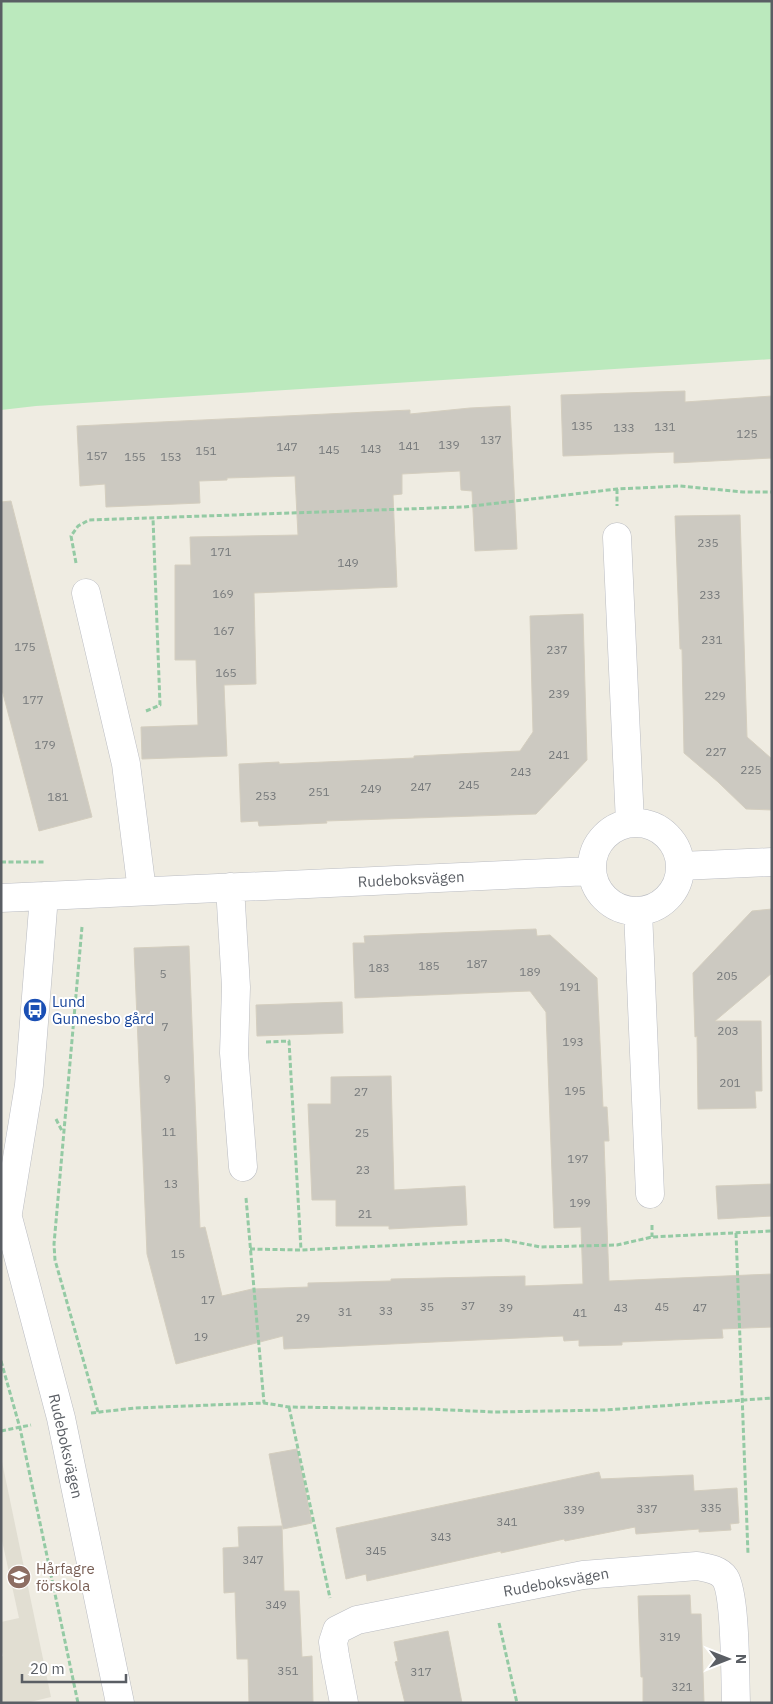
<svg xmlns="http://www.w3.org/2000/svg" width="773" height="1704" font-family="'IBM Plex Sans',sans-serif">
<rect width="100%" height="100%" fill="#efece2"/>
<path fill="#e1ded2" d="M 1,1457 L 51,1697 L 26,1703 L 1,1703 L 1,1657 L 3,1656 L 1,1648 L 1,1622 L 19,1618 L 1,1536 Z"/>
<path fill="#bbe9bd" d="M 1,1 L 772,1 L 772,359 L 36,406 L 1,410 Z"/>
<path fill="#ccc9c1" stroke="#d4cebf" d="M 685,391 L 685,402 L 772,396 L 772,458 L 674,463 L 674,452 L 563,456 L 561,395 Z
M 510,406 L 517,549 L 475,551 L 472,491 L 461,490 L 460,471 L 402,474 L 402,494 L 393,495 L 397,587 L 254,593 L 256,684 L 224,685 L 227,756 L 142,759 L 141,727 L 198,725 L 196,660 L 175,660 L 175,565 L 191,565 L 190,537 L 298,535 L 295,476 L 227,478 L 227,480 L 199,481 L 200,503 L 106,507 L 105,484 L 80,486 L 77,426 L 410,410 L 410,414 L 470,408 Z
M 11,501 L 92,817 L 39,831 L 1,686 L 1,502 Z
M 740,515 L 747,737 L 772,759 L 772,810 L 746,809 L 718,782 L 684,753 L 682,649 L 680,649 L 675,516 Z
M 583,614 L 587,760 L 536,814 L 326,821 L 327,823 L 259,826 L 258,821 L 241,822 L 239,764 L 279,762 L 279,764 L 414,758 L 414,756 L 520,751 L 533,732 L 530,616 Z
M 772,909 L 772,973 L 715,1021 L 761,1021 L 762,1091 L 755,1091 L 756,1108 L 698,1109 L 697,1036 L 695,1037 L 693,973 L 752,911 Z
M 536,929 L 537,936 L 550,935 L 597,978 L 603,1107 L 607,1107 L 609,1141 L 604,1141 L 609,1281 L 772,1274 L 772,1327 L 722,1329 L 723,1338 L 622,1342 L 622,1345 L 579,1346 L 579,1340 L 564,1341 L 563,1336 L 284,1349 L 283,1336 L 176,1364 L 147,1254 L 134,948 L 189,946 L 200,1228 L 205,1227 L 222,1296 L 252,1289 L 308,1287 L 308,1283 L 391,1281 L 391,1279 L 525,1276 L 525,1286 L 583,1284 L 581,1227 L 554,1228 L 546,1012 L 530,991 L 355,998 L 353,943 L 365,943 L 364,936 Z
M 342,1002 L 343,1033 L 257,1036 L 256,1005 Z
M 391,1076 L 394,1190 L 465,1186 L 467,1225 L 389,1229 L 389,1226 L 336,1226 L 336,1200 L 312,1200 L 308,1104 L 331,1104 L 331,1077 Z
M 772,1184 L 772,1216 L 718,1219 L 716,1186 Z
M 297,1449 L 312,1523 L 283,1529 L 269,1454 Z
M 599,1472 L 601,1479 L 693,1475 L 694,1491 L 737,1488 L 739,1523 L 730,1524 L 731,1530 L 699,1532 L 699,1529 L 636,1534 L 635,1527 L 565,1541 L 564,1539 L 501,1553 L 501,1551 L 367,1581 L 366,1574 L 346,1579 L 336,1528 Z
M 282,1526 L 284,1591 L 299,1591 L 302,1657 L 312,1656 L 313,1703 L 249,1703 L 248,1659 L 237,1659 L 235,1592 L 224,1593 L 223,1548 L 239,1547 L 238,1527 Z
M 690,1595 L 691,1614 L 701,1614 L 704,1703 L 643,1703 L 643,1677 L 641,1677 L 638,1596 Z
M 448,1631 L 462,1703 L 405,1703 L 395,1662 L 398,1661 L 394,1642 Z"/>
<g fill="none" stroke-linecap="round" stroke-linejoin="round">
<g stroke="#babcc2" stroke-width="29">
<path id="minor" d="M 617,537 L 630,823
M 86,593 L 126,764 L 142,891
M592 867a44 44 0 1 1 88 0a44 44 0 1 1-88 0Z
M 681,866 L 772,862
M 230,887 L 236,987 L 234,1053 L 243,1167
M 1,898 L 592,871
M 638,911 L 650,1194
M 1,1191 L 61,1418 L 120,1703
M 8,1213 L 29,1085 L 44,896
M 344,1703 L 335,1656 L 333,1642 L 337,1630 L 357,1620 L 583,1575 L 697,1566 C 707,1568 719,1569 725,1578 C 736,1595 735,1679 736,1703"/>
</g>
<path stroke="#94caa4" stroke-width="3" stroke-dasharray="5 2.5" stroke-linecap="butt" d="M 617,489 L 617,506
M 76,563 L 71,536 L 78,526 L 89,520 L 464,507 L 617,489 L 680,486 L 743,492 L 772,492
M 146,711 L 160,705 L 153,518
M 1,862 L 46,862
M 82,927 L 54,1244 L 55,1260 L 98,1412
M 266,1042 L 289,1041 L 301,1250
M 56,1119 L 62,1131
M 246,1198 L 264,1403
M 652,1225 L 652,1237
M 736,1233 L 748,1554
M 250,1249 L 301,1250 L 505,1240 L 540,1247 L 617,1245 L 652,1237 L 772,1231
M 1,1361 L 20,1428 L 78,1703
M 289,1407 L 330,1598
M 91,1413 L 135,1408 L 264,1403 L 289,1407 L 427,1409 L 495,1412 L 605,1410 L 772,1398
M 1,1431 L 31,1425
M 499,1623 L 517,1703"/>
<use href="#minor" stroke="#fff" stroke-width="28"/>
</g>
<defs>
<g id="bus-disc" transform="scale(1.25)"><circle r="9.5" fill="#1a4fb4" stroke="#fff"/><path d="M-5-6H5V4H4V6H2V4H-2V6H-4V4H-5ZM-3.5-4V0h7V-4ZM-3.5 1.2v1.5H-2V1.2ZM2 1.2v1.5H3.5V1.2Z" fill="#fff"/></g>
<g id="school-disc" transform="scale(1.25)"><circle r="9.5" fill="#8d6e63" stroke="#fff"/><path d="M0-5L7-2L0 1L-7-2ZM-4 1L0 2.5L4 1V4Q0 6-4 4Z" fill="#fff"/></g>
</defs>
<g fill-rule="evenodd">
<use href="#bus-disc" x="35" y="1010"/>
<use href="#school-disc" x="19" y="1577"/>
</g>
<g text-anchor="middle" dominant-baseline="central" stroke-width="4" stroke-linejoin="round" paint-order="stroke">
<g font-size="12" fill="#76797b">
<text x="582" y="425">135</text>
<text x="665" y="426">131</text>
<text x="624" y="427">133</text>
<text x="747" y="433">125</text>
<text x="491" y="439">137</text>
<text x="449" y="444">139</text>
<text x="409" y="445">141</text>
<text x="287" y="446">147</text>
<text x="371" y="448">143</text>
<text x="329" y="449">145</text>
<text x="206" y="450">151</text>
<text x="97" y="455">157</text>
<text x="135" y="456">155</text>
<text x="171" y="456">153</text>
<text x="708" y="542">235</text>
<text x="221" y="551">171</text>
<text x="348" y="562">149</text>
<text x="223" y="593">169</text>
<text x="710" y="594">233</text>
<text x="224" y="630">167</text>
<text x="712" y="639">231</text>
<text x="25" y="646">175</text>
<text x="557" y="649">237</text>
<text x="226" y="672">165</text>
<text x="559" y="693">239</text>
<text x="715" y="695">229</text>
<text x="33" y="699">177</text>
<text x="45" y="744">179</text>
<text x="716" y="751">227</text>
<text x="559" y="754">241</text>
<text x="751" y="769">225</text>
<text x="521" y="771">243</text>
<text x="469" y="784">245</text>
<text x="421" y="786">247</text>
<text x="371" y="788">249</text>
<text x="319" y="791">251</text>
<text x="266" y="795">253</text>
<text x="58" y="796">181</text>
<text x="477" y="963">187</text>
<text x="429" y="965">185</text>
<text x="379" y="967">183</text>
<text x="530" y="971">189</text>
<text x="163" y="973">5</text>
<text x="727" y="975">205</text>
<text x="570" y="986">191</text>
<text x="165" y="1026">7</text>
<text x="728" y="1030">203</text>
<text x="573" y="1041">193</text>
<text x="167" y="1078">9</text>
<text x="730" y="1082">201</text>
<text x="575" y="1090">195</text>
<text x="361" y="1091">27</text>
<text x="169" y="1131">11</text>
<text x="362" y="1132">25</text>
<text x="578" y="1158">197</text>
<text x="363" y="1169">23</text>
<text x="171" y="1183">13</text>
<text x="580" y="1202">199</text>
<text x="365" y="1213">21</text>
<text x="178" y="1253">15</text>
<text x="208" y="1299">17</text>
<text x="468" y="1305">37</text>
<text x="427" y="1306">35</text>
<text x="662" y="1306">45</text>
<text x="506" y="1307">39</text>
<text x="621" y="1307">43</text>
<text x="700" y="1307">47</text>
<text x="386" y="1310">33</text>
<text x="345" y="1311">31</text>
<text x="580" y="1312">41</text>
<text x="303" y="1317">29</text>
<text x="201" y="1336">19</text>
<text x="711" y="1507">335</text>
<text x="647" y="1508">337</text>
<text x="574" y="1509">339</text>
<text x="507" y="1521">341</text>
<text x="441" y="1536">343</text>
<text x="376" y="1550">345</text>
<text x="253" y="1559">347</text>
<text x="276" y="1604">349</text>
<text x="670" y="1636">319</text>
<text x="288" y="1670">351</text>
<text x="421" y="1671">317</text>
<text x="682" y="1686">321</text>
</g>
<g font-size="15" fill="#5a5e64" stroke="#fff">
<text transform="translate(411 879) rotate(-3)">Rudeboksvägen</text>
<text transform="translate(66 1446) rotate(77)">Rudeboksvägen</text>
<text transform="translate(556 1582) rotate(-10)">Rudeboksvägen</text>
</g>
<g font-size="15" fill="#164399" stroke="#fff" text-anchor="start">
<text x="52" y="1001">Lund<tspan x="52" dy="17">Gunnesbo gård</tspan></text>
</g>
<g font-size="15" fill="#785e54" stroke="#fff" text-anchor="start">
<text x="36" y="1568">Hårfagre<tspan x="36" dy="17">förskola</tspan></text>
</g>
</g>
<rect width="773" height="1704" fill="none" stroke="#5a5e64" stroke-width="5"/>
<g transform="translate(728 1659) rotate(90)" stroke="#ffffff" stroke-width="4" paint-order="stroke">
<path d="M0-4L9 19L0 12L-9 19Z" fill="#5a5e64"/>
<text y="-8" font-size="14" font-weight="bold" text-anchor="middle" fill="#5a5e64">N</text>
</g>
<path d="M22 1674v8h104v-8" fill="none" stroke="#5a5e64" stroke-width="2.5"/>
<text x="30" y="1674" font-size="15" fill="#5a5e64" stroke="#ffffff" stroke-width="4" paint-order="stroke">20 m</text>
</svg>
